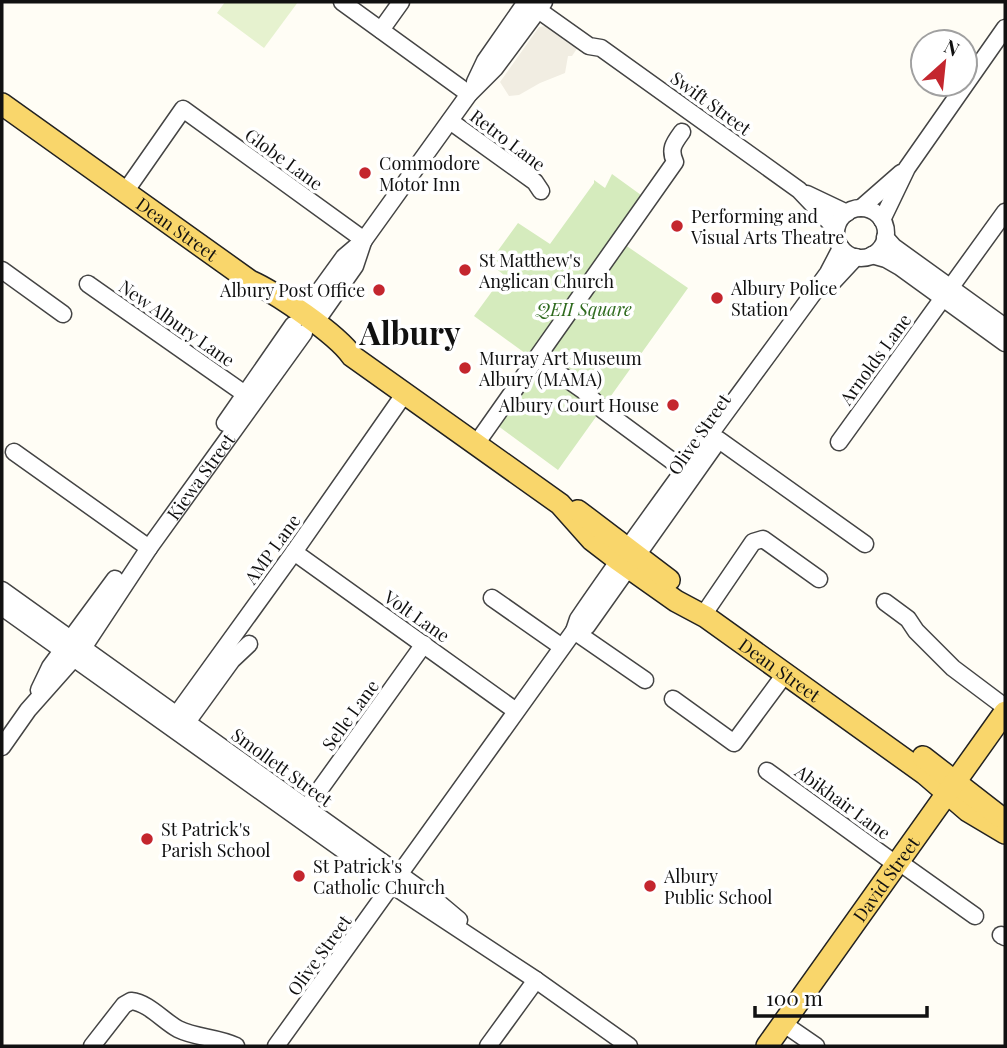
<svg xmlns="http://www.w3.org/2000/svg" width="1007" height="1048" font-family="'Playfair Display',serif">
<rect width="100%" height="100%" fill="#fffdf5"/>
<path fill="#d5ebbd" d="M 612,174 L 641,195 L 640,201 L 615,238 L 688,288 L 558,470 L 486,417 L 529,356 L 474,316 L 504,275 L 489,263 L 518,223 L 550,244 L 594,183 L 594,180 L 605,188 Z"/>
<path fill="#e6f2cf" d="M 225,2 L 298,2 L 264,48 L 217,13 Z"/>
<path fill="#f1ede2" d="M 545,26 L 552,28 L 578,47 L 572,56 L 568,56 L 565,73 L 540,83 L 519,95 L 509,96 L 500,82 L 539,27 Z"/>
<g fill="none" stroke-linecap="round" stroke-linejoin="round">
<g stroke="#444" stroke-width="19">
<g id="minor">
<path d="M 342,2 L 469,94"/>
<path d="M 527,2 L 589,46 L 601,48 L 799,190 L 836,229"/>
<path d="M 381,30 L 401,2"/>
<path d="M 475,82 L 485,61 L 526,2"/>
<path d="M 450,121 L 535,182 L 541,191"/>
<path d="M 125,192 L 183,109 L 364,240"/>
<path d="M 807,194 L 847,213"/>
<path d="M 861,208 L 901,173"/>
<circle cx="861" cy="233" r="25"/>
<path d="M 882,220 L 907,168 L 1005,28"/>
<path d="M 885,237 L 894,247 L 1005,327"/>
<path d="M 872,255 L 886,259 L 900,267 L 1005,343"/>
<path d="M 2,270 L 63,314"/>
<path d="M 88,284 L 252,399"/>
<path d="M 829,286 L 856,257"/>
<path d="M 302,315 L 344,257 L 364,240 L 469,94 L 495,68 L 544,2"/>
<path d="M 315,323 L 355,266 L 363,242"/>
<path d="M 537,358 L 584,391 L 603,410 L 683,469"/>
<path d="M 225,423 L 293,325"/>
<path d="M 719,440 L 865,544"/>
<path d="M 839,442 L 1005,212"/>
<path d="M 476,444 L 675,162 C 669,149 674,143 682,132"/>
<path d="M 14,452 L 149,548"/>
<path d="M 294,552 L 516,711"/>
<path d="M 2,590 L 434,899 L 459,920"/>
<path d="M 492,598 L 562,647"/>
<path d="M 885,602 L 908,619 L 916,631 L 953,668 L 1005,707"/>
<path d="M 2,607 L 392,885 L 536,980 L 629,1046"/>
<path d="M 708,608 L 753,542 L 763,539 L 819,579"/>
<path d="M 574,631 L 587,626 L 718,441"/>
<path d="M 574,631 L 645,680"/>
<path d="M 39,690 L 50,667 L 115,579"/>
<path d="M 673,699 L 734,743 L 785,674"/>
<path d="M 172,721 L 294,552 L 405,393"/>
<path d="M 182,729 L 232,660 L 249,644"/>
<path id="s1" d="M 2,747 L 28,710 L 83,648 L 149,548 L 304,333"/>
<path d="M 767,771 L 897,865"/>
<path d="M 300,817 L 424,644"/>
<path d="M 899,862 L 975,916"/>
<path d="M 1001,935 L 1005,937"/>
<path d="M 784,1024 L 816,1046"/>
<path d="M 92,1046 L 124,1005 L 131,1001 C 149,1003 162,1020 178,1029 C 196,1038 218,1037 236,1046"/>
<path d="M 276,1046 L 574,631 L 578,619 C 658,502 744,389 828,273 L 841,248"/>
<path d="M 488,1046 L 536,980"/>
</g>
</g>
<g stroke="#222" stroke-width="24">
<g id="major">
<path id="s2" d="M 2,104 L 250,281 C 275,292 337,334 352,356 L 560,504 L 592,540 L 618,560 L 676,601 L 706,617 L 925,774 L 968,811 L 1005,833"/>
<path d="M 578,511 L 669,580"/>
<path d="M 923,757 L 999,816"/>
<path id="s3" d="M 767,1046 L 1005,712"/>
</g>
</g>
<use href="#minor" stroke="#fff" stroke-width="16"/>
<use href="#major" stroke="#f9d66b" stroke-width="21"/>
</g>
<g fill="#c4262e" stroke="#fff" stroke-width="2.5">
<circle cx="365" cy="173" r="7"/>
<circle cx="677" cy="226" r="7"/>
<circle cx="465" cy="270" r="7"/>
<circle cx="379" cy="290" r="7"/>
<circle cx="717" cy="298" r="7"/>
<circle cx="465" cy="368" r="7"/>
<circle cx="673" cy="405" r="7"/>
<circle cx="147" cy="839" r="7"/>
<circle cx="299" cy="876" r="7"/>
<circle cx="650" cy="886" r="7"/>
</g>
<g text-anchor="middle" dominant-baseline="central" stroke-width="7" stroke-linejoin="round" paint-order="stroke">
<g font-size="18" fill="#111" stroke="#fff">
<text transform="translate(711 103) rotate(36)">Swift Street</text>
<text transform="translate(508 140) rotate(37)">Retro Lane</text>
<text transform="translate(284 159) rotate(36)">Globe Lane</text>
<text stroke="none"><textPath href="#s2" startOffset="215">Dean Street</textPath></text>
<text transform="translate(177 323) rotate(35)">New Albury Lane</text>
<text transform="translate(875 359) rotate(-54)">Arnolds Lane</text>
<text transform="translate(699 434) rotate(-55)">Olive Street</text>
<text stroke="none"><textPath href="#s1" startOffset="336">Kiewa Street</textPath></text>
<text transform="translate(272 549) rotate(-54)">AMP Lane</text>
<text transform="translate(417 616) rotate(35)">Volt Lane</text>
<text stroke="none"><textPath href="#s2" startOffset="964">Dean Street</textPath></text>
<text transform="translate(350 715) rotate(-54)">Selle Lane</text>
<text transform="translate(282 767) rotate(36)">Smollett Street</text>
<text transform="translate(843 802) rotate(36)">Abikhair Lane</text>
<text stroke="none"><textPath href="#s3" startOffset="205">David Street</textPath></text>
<text transform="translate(319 955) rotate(-54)">Olive Street</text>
</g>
<g font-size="18" fill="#111" stroke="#fff" text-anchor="start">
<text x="379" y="163">Commodore<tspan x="379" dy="21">Motor Inn</tspan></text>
<text x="691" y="216">Performing and<tspan x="691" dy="21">Visual Arts Theatre</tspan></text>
<text x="479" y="260">St Matthew's<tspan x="479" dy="21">Anglican Church</tspan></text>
<text x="731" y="288">Albury Police<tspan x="731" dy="21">Station</tspan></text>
<text x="365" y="290" text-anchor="end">Albury Post Office</text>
<text x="479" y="358">Murray Art Museum<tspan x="479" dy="21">Albury (MAMA)</tspan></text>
<text x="659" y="405" text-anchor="end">Albury Court House</text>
<text x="161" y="829">St Patrick's<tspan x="161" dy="21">Parish School</tspan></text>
<text x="313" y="866">St Patrick's<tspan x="313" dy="21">Catholic Church</tspan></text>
<text x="664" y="876">Albury<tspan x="664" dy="21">Public School</tspan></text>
</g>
<g font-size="18" font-style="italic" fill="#2f6b1f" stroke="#fff">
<text x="584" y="309">QEII Square</text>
</g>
<g font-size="32" font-weight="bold" fill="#111" stroke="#fff">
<text x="410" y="331">Albury</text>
</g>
</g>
<rect width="1007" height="1048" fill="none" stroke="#111111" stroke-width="7"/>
<g transform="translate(944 63) rotate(27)"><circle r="33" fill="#ffffff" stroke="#a0a0a0" stroke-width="2"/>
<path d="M0-5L12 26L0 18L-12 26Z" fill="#c4262e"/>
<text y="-10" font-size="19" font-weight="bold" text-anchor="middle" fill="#111111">N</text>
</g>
<path d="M755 1006v10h172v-10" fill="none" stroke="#111111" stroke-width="3.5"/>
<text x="766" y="1006" font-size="21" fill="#111111" stroke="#ffffff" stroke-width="5" paint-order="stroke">100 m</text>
</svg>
